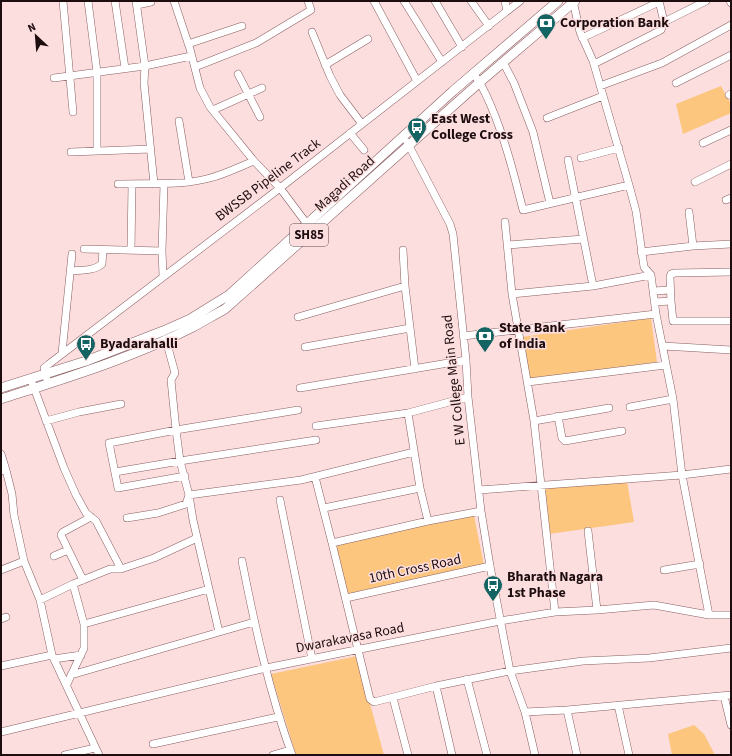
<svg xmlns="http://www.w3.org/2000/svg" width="732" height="756" font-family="'Source Sans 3',sans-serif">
<rect width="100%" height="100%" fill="#fcdedf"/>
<path fill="#fcc67e" d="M 721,86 L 731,104 L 731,113 L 683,134 L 676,104 Z
M 651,318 L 657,362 L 528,380 L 522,337 Z
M 627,481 L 634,522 L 549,534 L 544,488 Z
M 473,511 L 484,565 L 345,594 L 334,540 Z
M 357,656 L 384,755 L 296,755 L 271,674 Z
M 694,725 L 704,734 L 715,755 L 672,755 L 668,734 Z"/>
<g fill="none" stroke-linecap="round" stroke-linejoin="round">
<g stroke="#895e62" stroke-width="8">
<path id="minor" d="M 63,1 L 73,112
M 88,1 L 97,72 L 97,151
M 115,1 L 125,68
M 136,1 L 145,66 L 144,83 L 154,184
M 174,1 L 190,49 L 200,88 L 210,107 L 254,161 L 280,188 L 310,228
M 374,1 L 417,81
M 404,1 L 442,62
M 435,1 L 462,47
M 471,1 L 489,26
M 505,1 L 507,11
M 573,1 L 580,32 L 593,61 L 629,185 L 636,211 L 644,267 L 651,275 L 656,314 L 673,399 L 682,475 L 709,615
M 730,1 L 731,3
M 137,5 L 151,2
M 664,22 L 706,1
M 312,32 L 330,76 L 340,95 L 362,124
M 582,38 L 659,2
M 188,44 L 242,26
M 503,62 L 514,83 L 533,132 L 550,203
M 594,64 L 661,30 L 664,22 L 659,1
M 325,65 L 368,39
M 195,67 L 256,43 L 311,10 L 308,1
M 473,73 C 481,83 486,94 491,106 C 505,139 514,174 523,210 L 629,185
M 238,74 L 260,117
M 54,78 L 145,66 L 191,56
M 676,83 L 731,55
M 600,86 L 662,63 L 731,25
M 729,95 L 731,94
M 213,110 L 262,88
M 547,118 L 603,96
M 179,121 L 189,182
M 350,133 L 364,150
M 407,142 L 450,224 L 453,234 L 466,360 L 468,397 L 481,511 L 490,566 L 510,671 L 525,712 L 535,755
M 703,143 L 731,130
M 71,152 L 151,149
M 581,158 L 619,148
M 568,160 L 593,286
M 695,182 L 731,164
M 118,184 C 149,183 181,186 210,178 C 225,174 239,167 254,161
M 726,200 L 731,198
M 689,212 L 693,246
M 505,222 L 512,294 L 534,421 L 555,612
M 508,245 L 583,239
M 84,249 L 162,251 L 163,276
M 131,250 L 132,184
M 403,250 L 405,286 L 415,369
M 162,251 L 164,184
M 641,252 L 693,246 L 731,244
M 71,271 C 81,270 94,271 102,264 L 103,250
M 653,291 L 671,290
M 512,294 L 593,286 L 651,275
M 671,301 L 670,277 L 671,274 L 675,273 L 731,272
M 655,302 L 671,301 L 673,321 L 731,321
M 298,317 L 405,286
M 463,336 L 656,314
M 663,346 L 731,350
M 305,347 L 410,328
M 62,353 L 72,254
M 31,380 L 64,468 L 76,495 L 86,513 L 96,521 L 121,569 L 110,569 L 73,584 L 84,624 L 84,648 L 67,684
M 528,382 L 666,365
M 48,384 L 44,368 L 49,364 L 280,188 L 520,1
M 300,388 L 466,360
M 630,407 L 673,399
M 408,413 L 420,488 L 428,521
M 558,416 L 562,438 L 565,441 L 622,431
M 46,421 L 79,412 L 121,404
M 534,421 L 609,408
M 316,426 L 408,413 L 468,397
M 1,454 L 6,470 L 1,471
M 6,470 L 12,494 L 14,515 L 24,561 L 40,600 L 52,655 L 99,755
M 115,472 L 180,461 L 316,440
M 185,476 L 118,488 L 109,443 L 176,430 L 298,410
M 315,477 L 332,543
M 479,490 L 682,475 L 731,469
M 280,500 L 312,659
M 324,508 L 420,488
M 481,511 L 428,521 L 332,543 L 370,699 L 374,702 L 436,686 L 510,671 L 583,661 L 649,658 L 731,648
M 127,518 L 158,513 L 186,504 L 189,495 L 180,461 L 176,430 L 171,380 L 175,373 L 166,340
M 588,531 L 597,610
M 54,556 L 68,550
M 242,561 C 255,627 269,691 292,755
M 121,569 L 154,558 L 197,538
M 1,570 L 24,561
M 664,570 L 700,564
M 83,580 L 61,535 L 63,532 L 91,517
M 346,598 L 490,566
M 40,600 L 73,584
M 1,619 L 6,617
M 84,624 L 209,589
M 219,632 L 193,520 L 189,495 L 301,480 L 414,452
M 54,659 L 81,655
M 1,666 L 52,655
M 71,675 L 254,622
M 467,679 L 487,755
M 436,686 L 452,755
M 724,696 L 731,725
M 393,698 L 408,755
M 618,705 L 629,755
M 567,710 L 577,755
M 525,712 L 567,710 L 731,695
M 1,732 L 266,668 L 500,621 L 555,612 L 597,610 L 654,605 L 709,615 L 731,615
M 153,744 L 278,717
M 65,755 L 95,748
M 273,755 L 290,750"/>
</g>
<g stroke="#895e62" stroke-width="10">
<path id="major" d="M 1,388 L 86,361 L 163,331 L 190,319 L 229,295 L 453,91 L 558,1
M 1,399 C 66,378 132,358 193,327 C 204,321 214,315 225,309 L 480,82 L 575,1"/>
</g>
<use href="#minor" stroke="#fff" stroke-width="7"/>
<use href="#major" stroke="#fff" stroke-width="9"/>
</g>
<defs>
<g id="bank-pin" transform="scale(1)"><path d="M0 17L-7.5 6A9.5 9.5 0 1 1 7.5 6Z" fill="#146463" stroke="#fcdedf"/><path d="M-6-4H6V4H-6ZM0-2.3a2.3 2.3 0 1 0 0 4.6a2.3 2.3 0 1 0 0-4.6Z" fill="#fff"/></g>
<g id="bus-pin" transform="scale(1)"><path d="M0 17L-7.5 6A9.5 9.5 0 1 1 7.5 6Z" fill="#146463" stroke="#fcdedf"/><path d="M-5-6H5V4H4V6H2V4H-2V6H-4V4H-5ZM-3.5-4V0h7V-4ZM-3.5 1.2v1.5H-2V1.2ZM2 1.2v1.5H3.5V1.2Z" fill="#fff"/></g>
</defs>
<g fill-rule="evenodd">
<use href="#bank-pin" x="546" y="23"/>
<use href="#bus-pin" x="417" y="127"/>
<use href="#bank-pin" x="485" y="336"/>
<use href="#bus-pin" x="86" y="344"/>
<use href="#bus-pin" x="493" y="585"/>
</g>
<g text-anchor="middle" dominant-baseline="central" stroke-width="3" stroke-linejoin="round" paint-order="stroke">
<rect fill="#fcdedf" stroke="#614c4d" stroke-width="1" x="290" y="224" width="38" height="22" rx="3"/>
<g font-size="13" font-weight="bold" fill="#1e0d0f">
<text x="309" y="235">SH85</text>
</g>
<g font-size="14" font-weight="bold" fill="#1e0d0f" stroke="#fcdedf" text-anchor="start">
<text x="560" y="23">Corporation Bank</text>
<text x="431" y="119">East West<tspan x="431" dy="16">College Cross</tspan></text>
<text x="499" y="328">State Bank<tspan x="499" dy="16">of India</tspan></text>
<text x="100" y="344">Byadarahalli</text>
<text x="507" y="577">Bharath Nagara<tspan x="507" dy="16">1st Phase</tspan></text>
</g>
<g font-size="14" fill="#1e0d0f" stroke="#fcdedf">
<text transform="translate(268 180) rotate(-37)">BWSSB Pipeline Track</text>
<text transform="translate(345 184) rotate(-42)">Magadi Road</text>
<text transform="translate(454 380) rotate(-96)">E W College Main Road</text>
<text transform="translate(415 569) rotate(-12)">10th Cross Road</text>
<text transform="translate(350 638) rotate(-11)">Dwarakavasa Road</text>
</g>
</g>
<rect width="732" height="756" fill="none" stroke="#1e0d0f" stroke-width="4"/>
<g transform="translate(36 36) rotate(334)" stroke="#fcdedf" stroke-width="3" paint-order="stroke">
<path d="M0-3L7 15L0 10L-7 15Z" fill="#1e0d0f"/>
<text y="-6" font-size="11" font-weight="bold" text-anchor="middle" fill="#1e0d0f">N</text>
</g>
</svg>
